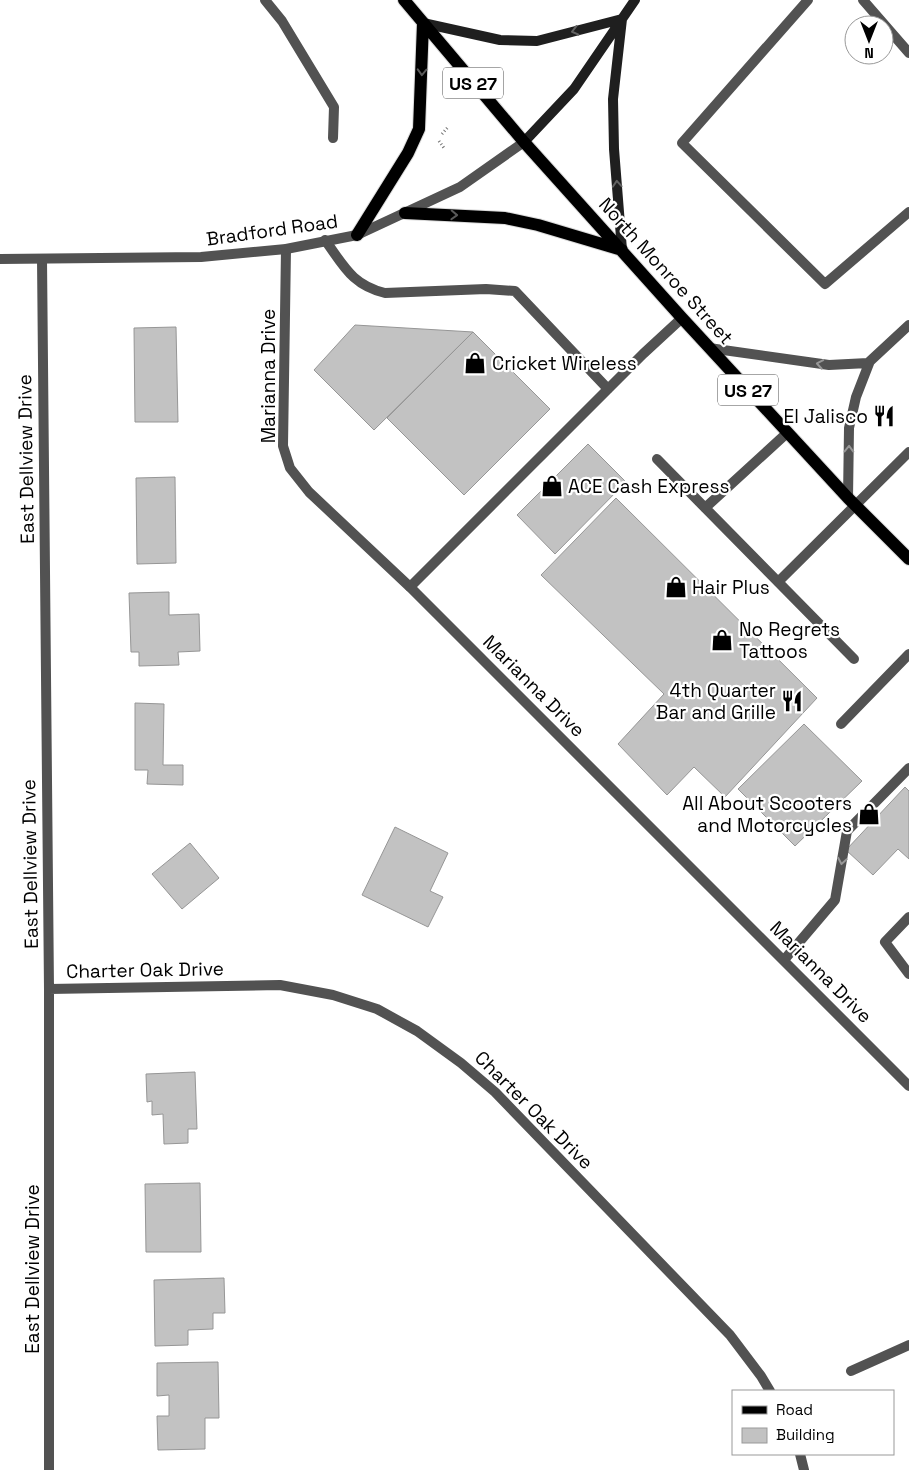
<svg xmlns="http://www.w3.org/2000/svg" width="909" height="1470" font-family="'Space Grotesk',sans-serif">
<rect width="100%" height="100%" fill="#fff"/>
<path fill="#c2c2c2" stroke="#969696" d="M 355,325 L 473,332 L 374,430 L 314,370 Z
M 176,327 L 178,422 L 135,422 L 134,328 Z
M 473,332 L 550,409 L 464,495 L 387,418 Z
M 588,444 L 626,482 L 555,554 L 517,515 Z
M 175,477 L 176,563 L 137,564 L 136,478 Z
M 616,498 L 817,698 L 725,797 L 694,767 L 667,795 L 618,744 L 664,694 L 541,575 Z
M 169,592 L 169,615 L 199,614 L 200,651 L 178,652 L 179,665 L 139,666 L 139,652 L 131,652 L 129,593 Z
M 135,703 L 164,704 L 163,765 L 183,765 L 183,785 L 147,784 L 148,770 L 135,770 Z
M 804,724 L 862,781 L 795,846 L 738,789 Z
M 905,787 L 909,791 L 909,859 L 898,849 L 873,875 L 846,850 Z
M 395,827 L 448,853 L 430,891 L 443,897 L 428,927 L 362,895 Z
M 190,843 L 219,878 L 182,909 L 152,874 Z
M 195,1072 L 197,1129 L 188,1129 L 188,1143 L 164,1144 L 163,1114 L 152,1115 L 152,1101 L 147,1102 L 146,1074 Z
M 200,1183 L 201,1252 L 146,1252 L 145,1184 Z
M 224,1278 L 225,1313 L 213,1313 L 213,1329 L 188,1330 L 188,1345 L 155,1346 L 154,1280 Z
M 218,1362 L 219,1418 L 205,1418 L 205,1449 L 158,1450 L 157,1416 L 169,1416 L 169,1395 L 157,1396 L 157,1363 Z"/>
<g fill="none" stroke-linecap="round" stroke-linejoin="round">
<g stroke="#dbdbdb" stroke-width="14">
<path id="primary" d="M 404,0 L 524,142 L 682,318 L 848,498 L 909,559
M 405,213 L 505,218 L 538,225 L 622,250
M 357,235 L 408,153 L 419,129 L 423,23"/>
</g>
<path stroke="#747474" stroke-width="3" stroke-dasharray="1 2.5" stroke-linecap="butt" d="M 442,134 L 448,127
M 439,141 L 444,148"/>
<path stroke="#525252" stroke-width="10" d="M 265,0 L 282,21 L 334,107 L 333,138
M 808,0 L 682,143 L 825,284 L 909,212
M 863,0 L 909,53
M 325,240 C 344,266 352,285 385,293 L 486,289 L 515,291 L 608,389
M 709,348 L 829,365 L 868,363 L 909,325
M 657,459 L 854,659
M 848,498 L 849,428 L 856,397 L 870,361
M 705,508 L 787,433
M 778,582 L 909,452
M 410,587 L 643,354 L 682,318
M 841,724 L 909,654
M 909,917 L 885,942 L 909,974
M 784,960 L 835,900 L 847,831 L 909,768
M 851,1371 L 909,1345"/>
<path stroke="#525252" stroke-width="10" d="M 286,249 L 283,446 L 290,468 L 309,492 L 410,587 L 909,1086
M 42,259 L 49,989 L 49,1470
M 49,989 L 280,985 L 333,995 L 377,1009 L 417,1031 L 461,1063 L 495,1092 L 730,1335 L 761,1376 L 770,1391
M 800,1454 L 804,1470"/>
<path stroke="#525252" stroke-width="10" d="M 0,259 L 201,257 L 286,249 L 357,235 L 460,187 L 524,142"/>
<path stroke="#1f1f1f" stroke-width="10" d="M 423,23 L 500,40 L 537,41 L 622,19
M 524,142 L 574,89 L 635,0
M 622,250 L 614,149 L 613,99 L 622,19"/>
<use href="#primary" stroke="#000" stroke-width="12"/>
</g>
<defs><path id="oneway-chevron" d="M-2-3.5L2.5 0L-2 3.5" fill="none" stroke-width="1.6" stroke-linecap="round" stroke-linejoin="round" transform="scale(1.25)"/></defs>
<g stroke="#626262">
<use href="#oneway-chevron" transform="translate(575 31) rotate(166)"/>
<use href="#oneway-chevron" transform="translate(617 184) rotate(-94)"/>
</g>
<g stroke="#595959">
<use href="#oneway-chevron" transform="translate(422 72) rotate(92)"/>
<use href="#oneway-chevron" transform="translate(454 215) rotate(2)"/>
</g>
<g stroke="#979797">
<use href="#oneway-chevron" transform="translate(820 364) rotate(-170)"/>
<use href="#oneway-chevron" transform="translate(849 449) rotate(-89)"/>
<use href="#oneway-chevron" transform="translate(842 861) rotate(100)"/>
</g>
<defs>
<g id="shop-bare" transform="scale(1.725)"><path d="M-5-2.5h2.3a2.7 3.5 0 0 1 5.4 0H5L5.5 6h-11ZM-1.5-2.5h3a1.5 2.3 0 0 0-3 0Z" fill="#000" stroke="#fff" stroke-width="2.5" paint-order="stroke"/></g>
<g id="restaurant-bare" transform="scale(1.725)"><path d="M-5-6h1v4h1v-4h1v4h1v-4h1v5L-1.5 .5V6h-2V.5L-5-1ZM5-6V6H3V1.5H1.5Q1.5-4 5-6Z" fill="#000" stroke="#fff" stroke-width="2.5" paint-order="stroke"/></g>
</defs>
<g fill-rule="evenodd">
<use href="#shop-bare" x="475" y="363"/>
<use href="#restaurant-bare" x="884" y="416"/>
<use href="#shop-bare" x="552" y="486"/>
<use href="#shop-bare" x="676" y="587"/>
<use href="#shop-bare" x="722" y="640"/>
<use href="#restaurant-bare" x="792" y="701"/>
<use href="#shop-bare" x="869" y="814"/>
</g>
<g text-anchor="middle" dominant-baseline="central" stroke-width="4.5" stroke-linejoin="round" paint-order="stroke">
<g fill="#fff" stroke="#4c4c4c" stroke-width="1">
<rect x="443" y="67.5" width="60" height="31" rx="4"/>
<rect x="718" y="374.5" width="60" height="31" rx="4"/>
</g>
<g font-size="18" font-weight="bold" fill="#000">
<text x="473" y="83">US 27</text>
<text x="748" y="390">US 27</text>
</g>
<g font-size="19" fill="#000" stroke="#fff">
<text transform="translate(272 230) rotate(-8)">Bradford Road</text>
<text transform="translate(666 271) rotate(48)">North Monroe Street</text>
<text transform="translate(268 376) rotate(-90)">Marianna Drive</text>
<text transform="translate(26 459) rotate(-91)">East Dellview Drive</text>
<text transform="translate(534 686) rotate(45)">Marianna Drive</text>
<text transform="translate(30 864) rotate(-91)">East Dellview Drive</text>
<text transform="translate(145 970) rotate(-1)">Charter Oak Drive</text>
<text transform="translate(821 972) rotate(45)">Marianna Drive</text>
<text transform="translate(534 1110) rotate(45)">Charter Oak Drive</text>
<text transform="translate(32 1269) rotate(-90)">East Dellview Drive</text>
</g>
<g font-size="19" fill="#000" stroke="#fff" text-anchor="start">
<text x="492" y="363">Cricket Wireless</text>
<text x="868" y="416" text-anchor="end">El Jalisco</text>
<text x="568" y="486">ACE Cash Express</text>
<text x="692" y="587">Hair Plus</text>
<text x="739" y="629">No Regrets<tspan x="739" dy="22">Tattoos</tspan></text>
<text x="776" y="690" text-anchor="end">4th Quarter<tspan x="776" dy="22">Bar and Grille</tspan></text>
<text x="852" y="803" text-anchor="end">All About Scooters<tspan x="852" dy="22">and Motorcycles</tspan></text>
</g>
</g>
<rect x="732" y="1390" width="162" height="65" fill="#ffffff" stroke="#999999"/>
<rect x="742" y="1406" width="25" height="8" fill="#000000" stroke="#999999"/>
<text x="776" y="1415" font-size="15" fill="#000000">Road</text>
<rect x="742" y="1428" width="25" height="15" fill="#c2c2c2" stroke="#999999"/>
<text x="776" y="1440" font-size="15" fill="#000000">Building</text>
<g transform="translate(869 40) rotate(180)"><circle r="24" fill="#ffffff" stroke="#999999"/>
<path d="M0-4L9 19L0 12L-9 19Z" fill="#000000"/>
<text y="-8" font-size="14" font-weight="bold" text-anchor="middle" fill="#000000">N</text>
</g>
</svg>
